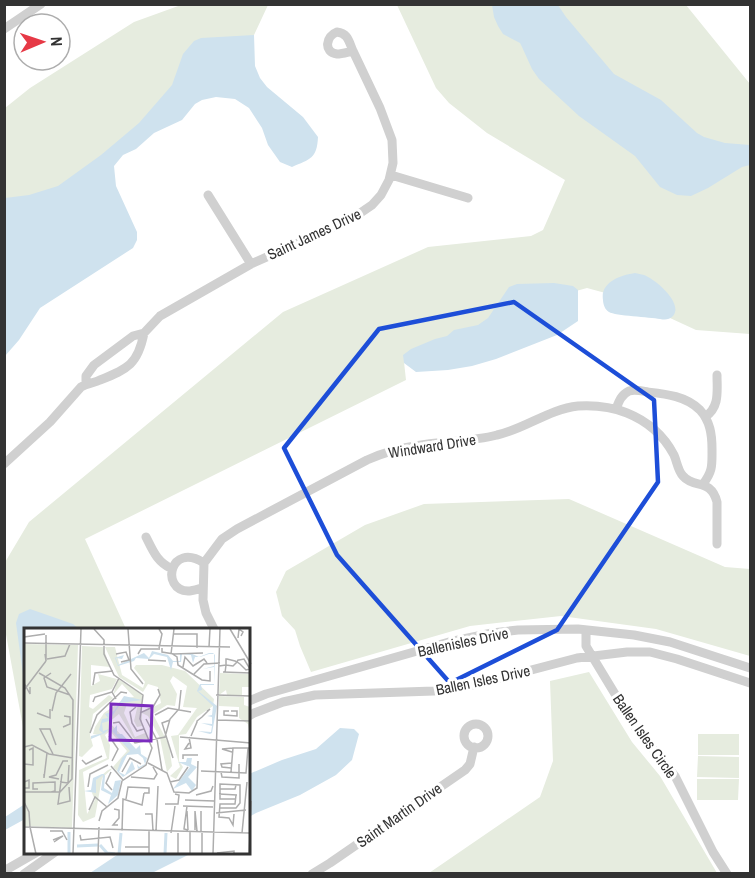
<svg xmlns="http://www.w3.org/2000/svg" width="755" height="878" font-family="'Archivo Narrow',sans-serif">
<rect width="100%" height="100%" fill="#fff"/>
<path fill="#e6ecdf" d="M 181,5 L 268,5 L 254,35 L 210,68 L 104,170 L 5,220 L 5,108 L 30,88 L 134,22 Z
M 397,5 L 686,5 L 750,84 L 750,334 L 696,330 L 631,300 L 587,288 L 514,308 L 404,362 L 406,380 L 85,539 L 126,629 L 26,629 L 25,738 L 5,629 L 4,564 L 29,522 L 283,312 L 428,247 L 531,236 L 543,230 L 565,180 L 487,133 L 449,103 L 436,88 Z
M 569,499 L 725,567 L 750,569 L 750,656 L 656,629 L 561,616 L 470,626 L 311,672 L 300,646 L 295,630 L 282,616 L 276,592 L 286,571 L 365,525 L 424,504 Z
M 589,672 L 632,742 L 660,776 L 717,873 L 429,873 L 540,797 L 553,761 L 550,681 Z
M 698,734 L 739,734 L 739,755 L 698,755 Z
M 698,756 L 739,757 L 739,778 L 697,777 Z
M 697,779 L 739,779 L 738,800 L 697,800 Z"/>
<path fill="#cfe2ee" d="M 492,5 L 558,5 L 566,17 L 614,74 L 661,100 L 697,133 L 704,137 L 725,143 L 750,145 L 750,165 L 742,167 L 708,188 L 691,196 L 677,195 L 660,187 L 635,156 L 579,116 L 539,79 L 532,69 L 522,47 L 520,43 L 503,34 L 498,26 L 494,17 Z
M 254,35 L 255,66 L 260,78 L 267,87 L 303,117 L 318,137 C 317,159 310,159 292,167 L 280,162 L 268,145 L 262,128 L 249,108 L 235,99 L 216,97 L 202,100 L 195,104 L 182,120 L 154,133 L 136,149 L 123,155 L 114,166 L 116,186 L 137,232 L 137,240 L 133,248 L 40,308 L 19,340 L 5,356 L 5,198 L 29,195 L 58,186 L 101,155 L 139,123 L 172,85 L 183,54 L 194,41 L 201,38 Z
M 635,273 C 638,274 641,274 644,275 C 655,279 684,303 673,316 C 669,320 665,320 660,319 C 650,317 615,316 609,312 C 605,310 603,304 603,300 C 600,282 621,275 635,273 Z
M 554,283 L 573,286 L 578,290 L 578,321 L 557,335 L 496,359 L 472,366 L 448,370 L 416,372 L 404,363 L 403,355 L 411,349 L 435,339 L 447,336 L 454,330 L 478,325 L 488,318 L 509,287 L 517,284 Z
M 30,609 L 73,624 L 79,629 L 26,629 L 25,689 L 16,623 L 19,614 Z
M 340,728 L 354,729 L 359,734 L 352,760 L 336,775 L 300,795 L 256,813 L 249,817 L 249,774 L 282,760 L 316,749 Z
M 25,804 L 25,819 L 5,830 L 5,817 Z
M 120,853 L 120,852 L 192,853 L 152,873 L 90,873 Z"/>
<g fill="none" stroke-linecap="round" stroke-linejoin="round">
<path stroke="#d0d0d0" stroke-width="9" d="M 4,29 L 41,4
M 337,32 C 348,33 349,42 353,51 C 348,52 342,54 337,54 C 323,52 326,36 337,32 Z
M 391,175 L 468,198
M 208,195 L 251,264
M 86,384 L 86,376 L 94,365 L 133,336 L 144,333 L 160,316 L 251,264 L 350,220 L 372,205 L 381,195 L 389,180 L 393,163 L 392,140 L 380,108 L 353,51
M 616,409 C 619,401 621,395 629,391 C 635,389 642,391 648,392 C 666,394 686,396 700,410 C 710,421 712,434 712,449 C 712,465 713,471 703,484
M 705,417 C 720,407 717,391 717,375
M 4,464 L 50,422 L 81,387 C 87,383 94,383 100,380 C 128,369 138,364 144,333
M 146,537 C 153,551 157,562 172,569
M 202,588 C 198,589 192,591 188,591 C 160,590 170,541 204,563
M 214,629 L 206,613 L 203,600 L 204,563 L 222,539 L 237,529 L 367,460 C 383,453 398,448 415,446 C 442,441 470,442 497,435 C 525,429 549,409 578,406 C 595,405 612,407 627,413 C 647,421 664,436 674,455 C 677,462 678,471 683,476 C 694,489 711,478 717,502 L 717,544
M 586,630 L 586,646 L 592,656 L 635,727 L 675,776 L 713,852 L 727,874
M 249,701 L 266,694 L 449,642 L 492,633 L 518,630 L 578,629 L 634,635 L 670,642 L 750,668
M 249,716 L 254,713 L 283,702 L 315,695 L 434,691 L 474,685 L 577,658 L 627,652 L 650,652 L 677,659 L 750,683
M464 736a12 12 0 1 1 24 0a12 12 0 1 1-24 0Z
M 4,871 L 37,852
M 24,874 L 55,852
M 312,874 L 330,863 L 465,770 L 470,764 L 474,747"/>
</g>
<path fill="none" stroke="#1d4ed8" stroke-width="4.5" stroke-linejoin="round" d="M 514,302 L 654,400 L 658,482 L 557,630 L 450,683 L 337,555 L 284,448 L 379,329 Z"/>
<g text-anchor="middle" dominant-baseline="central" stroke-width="6" stroke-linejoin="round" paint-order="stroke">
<g font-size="15" fill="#333" stroke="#fff">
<text transform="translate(314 234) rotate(-25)">Saint James Drive</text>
<text transform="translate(432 446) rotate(-9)">Windward Drive</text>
<text transform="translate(463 642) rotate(-12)">Ballenisles Drive</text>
<text transform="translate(483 680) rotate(-12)">Ballen Isles Drive</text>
<text transform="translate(645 736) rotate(55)">Ballen Isles Circle</text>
<text transform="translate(399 815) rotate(-35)">Saint Martin Drive</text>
</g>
</g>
<g transform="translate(24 628)">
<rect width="226" height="226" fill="#fff"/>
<path d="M 0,16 L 54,17 L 48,200 L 0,198 ZM 58,18 L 79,19 L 86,39 L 67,37 L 67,58 L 76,53 L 74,46 L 93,51 L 88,61 L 66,67 L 65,79 L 69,81 L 85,67 L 89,70 L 69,86 L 66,107 L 69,118 L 58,129 L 55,128 ZM 81,19 L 91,19 L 98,47 L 119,60 L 121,54 L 110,40 L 112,37 L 138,37 L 161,43 L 190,71 L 189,78 L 173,89 L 162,106 L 155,107 L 155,133 L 159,139 L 152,151 L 146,148 L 156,139 L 147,108 L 154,107 L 173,80 L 159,79 L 163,58 L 149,48 L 146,53 L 153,66 L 151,78 L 143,77 L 129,86 L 145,117 L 148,138 L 143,144 L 136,110 L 124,88 L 118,85 L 137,75 L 134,59 L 124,56 L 119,64 L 95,49 ZM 196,45 L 226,46 L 226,59 L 218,59 L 218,68 L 203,67 L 202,62 L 195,67 ZM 94,51 L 118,66 L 118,98 L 113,99 L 110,93 L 114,76 L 103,76 L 100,85 L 111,109 L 121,105 L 125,111 L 110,111 L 95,86 L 85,94 L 113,124 L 103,127 L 93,143 L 89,139 L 103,123 L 86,103 L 81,107 L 86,117 L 85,131 L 59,144 L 63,186 L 71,172 L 68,165 L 72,152 L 84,142 L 89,140 L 78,150 L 71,189 L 59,194 L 54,187 L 55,142 L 83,130 L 76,107 L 69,106 L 71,99 L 80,85 L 102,70 L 110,69 L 98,56 L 89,67 ZM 195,68 L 220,69 L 220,77 L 226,79 L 226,106 L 224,96 L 215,90 L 215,79 L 195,78 Z" fill="#e6ecdf"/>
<path d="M 128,23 L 144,27 L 149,33 L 156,33 L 156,26 L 166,25 L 175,29 L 185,25 L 189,25 L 191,27 L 190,57 L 177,57 L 178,62 L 174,63 L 193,78 L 188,105 L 186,106 L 174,103 L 187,104 L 188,98 L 177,95 L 188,96 L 188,89 L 183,88 L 188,87 L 189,78 L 173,63 L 176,56 L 190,56 L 190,39 L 179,41 L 190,38 L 190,26 L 185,26 L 176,29 L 171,29 L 169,35 L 167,27 L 158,26 L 157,34 L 149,34 L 147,42 L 143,29 L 130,26 L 125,31 L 112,30 L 110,33 L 94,38 L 98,49 L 91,30 L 87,31 L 100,27 L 98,31 L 92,30 L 94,37 L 120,25 L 125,30 ZM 100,68 L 118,72 L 97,75 L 85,93 L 78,95 L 79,103 L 85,101 L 81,105 L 67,111 L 67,108 L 79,105 L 75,102 L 78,91 L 84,90 L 81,86 L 90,83 ZM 93,97 L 93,106 L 98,106 L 112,121 L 116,117 L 117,126 L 123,130 L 121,137 L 114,141 L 113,136 L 115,139 L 121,136 L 119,130 L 114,126 L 103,127 L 95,144 L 101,147 L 108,133 L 111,141 L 99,149 L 93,143 L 98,130 L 106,123 L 88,103 ZM 163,130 L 168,130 L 167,136 L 173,139 L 164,149 L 172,157 L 168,163 L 162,155 L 149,161 L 166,139 L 154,134 L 162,134 ZM 78,146 L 80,146 L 81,148 L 80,160 L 88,165 L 91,153 L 97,152 L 94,167 L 84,176 L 87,167 L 77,162 L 79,147 L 72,152 L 72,165 L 60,163 L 67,162 L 69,150 Z" fill="#cfe2ee"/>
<path fill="none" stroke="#cfe2ee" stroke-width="3" d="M 76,217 L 83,225 L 91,226M 53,218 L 74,217M 45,226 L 45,204M 95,226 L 97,205M 141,226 L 142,205"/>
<path fill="none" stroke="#adadad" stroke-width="1.5" d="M 70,1 L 80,12 L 80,26 L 90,47 L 119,67 L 116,91 L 128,120 L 122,137 L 98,153 L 94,170 L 78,183 L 75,193M 104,1 L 107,41 L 119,56M 206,1 L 227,36M 150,6 L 173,6 L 173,20M 0,9 L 21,6M 214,10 L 215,1 L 219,4 L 217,8M 0,15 L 206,19M 185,19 L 186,1M 135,20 L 138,6 L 135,1M 138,20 L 138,24 L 150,26 L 179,25M 147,25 L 153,29 L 154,37 L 178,52 L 186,53 L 186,43M 21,26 L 22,33 L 22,7M 92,26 L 102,24 L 105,32 L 97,34M 114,26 L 117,21 L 136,21M 147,26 L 150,1M 23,31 L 41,28 L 46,16M 124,32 L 142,33M 195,38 L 202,37 L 209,38 L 213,34 L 214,32 L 215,32 L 220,31 L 226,41 L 222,42 L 216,36 L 213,34 L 211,33 L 203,31 L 202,31 L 202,37 L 201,45M 159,39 L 161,29 L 169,38 L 180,31 L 183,35M 199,44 L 227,45M 27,45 L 20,50 L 23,59 L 46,67M 170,46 L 180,36 L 196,35M 0,55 L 6,66 L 6,59M 69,57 L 71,45 L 89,43M 0,62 L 22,33M 192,67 L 227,68M 92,71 L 88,64 L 95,50M 69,74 L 71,69 L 88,64M 112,79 L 106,84 L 108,95 L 113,103 L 120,101M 28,83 L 32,65 L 47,46M 205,83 L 200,83 L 200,87 L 213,88 L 213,83 L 207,83M 13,85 L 26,90 L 26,81M 116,85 L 129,79 L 136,67 L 134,61M 131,87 L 144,80 L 167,84M 122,91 L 133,112M 146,92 L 138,95 L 149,130M 193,92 L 227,93M 89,95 L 95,94 L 111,115 L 141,109 L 146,91 L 155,81 L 157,62M 39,99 L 46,96 L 46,89 L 40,88M 66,105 L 73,87 L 97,64 L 103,65M 85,108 L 94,121 L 88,133M 167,108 L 173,94 L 173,93 L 178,89 L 186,81 L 183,83M 156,109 L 227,115M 133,111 L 138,142M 165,115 L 161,121 L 167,120 L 165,109M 0,119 L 8,117 L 25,126 L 49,130M 208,124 L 198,121 L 209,120M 29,126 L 16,101 L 26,101 L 32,117M 159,131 L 159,127 L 174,127M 58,132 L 62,136 L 78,128M 124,135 L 143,145 L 150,164 L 165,165 L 173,160 L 174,133M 0,136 L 9,137 L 9,120 L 5,122M 87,138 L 99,152M 207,140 L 198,139 L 197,136 L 208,135M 177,143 L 222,145 L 224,120M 87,144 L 82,155 L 88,162M 98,144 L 106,130 L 117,136M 197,144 L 198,149 L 215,150 L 215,136M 207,144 L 209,120 L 227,120M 20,146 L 20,150 L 23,125M 38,146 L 34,176 L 46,173 L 45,159M 107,149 L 130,151 L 133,146 L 129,139M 35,151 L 25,149 L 32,147 L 39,133 L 44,133M 0,154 L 5,152 L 5,160 L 0,160M 36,154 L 44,155 L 45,137M 146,154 L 155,152 L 164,139M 64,159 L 66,146 L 84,137M 14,161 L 9,161 L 9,155 L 31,154 L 31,163 L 27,164M 196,161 L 211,161 L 212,157M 0,164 L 36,164 L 48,151 L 49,72 L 41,60 L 15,45M 195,166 L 213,167M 172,167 L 187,163 L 189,158M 102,171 L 104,159 L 125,160 L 125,165 L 120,165M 161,172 L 190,173M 0,174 L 5,184 L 6,199M 141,176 L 154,176 L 155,167 L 151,166M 159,178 L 189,179M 163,178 L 160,201 L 164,202M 195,180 L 212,180 L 216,175 L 216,157 L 196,156 L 196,171 L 212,171M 90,181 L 95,182 L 95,190 L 89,197 L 94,197M 65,182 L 71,169 L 83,179M 163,183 L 164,202M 171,183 L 173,203M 192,185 L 222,182M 121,186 L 128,186 L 129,203M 210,186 L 209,197 L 205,190 L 195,189 L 196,176 L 211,176 L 212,167M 226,194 L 227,173M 0,199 L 227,205M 6,199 L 12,226M 171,202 L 171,183M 26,203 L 38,203 L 43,212M 98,203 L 99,171 L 118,177 L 120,165M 132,203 L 134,158M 177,204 L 177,183M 147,205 L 151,178M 218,205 L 223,154M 56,207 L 57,212 L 86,209 L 89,220M 29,212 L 39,208 L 30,214M 101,219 L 125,219M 193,225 L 210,223 L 210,226M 49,226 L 57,1M 74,226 L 75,199M 125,226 L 125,203M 154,226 L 154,205M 166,226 L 166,204M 178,226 L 178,205M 189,226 L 196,1M 225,226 L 226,207"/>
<path fill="#7b2cbf" fill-opacity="0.15" stroke="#7b2cbf" stroke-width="3" d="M 87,76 L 128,78 L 127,113 L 86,112 Z"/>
<rect width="226" height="226" fill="none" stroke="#333" stroke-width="3"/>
</g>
<rect width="755" height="878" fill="none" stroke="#333333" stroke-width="12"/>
<g transform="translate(42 42) rotate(88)"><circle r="28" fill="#ffffff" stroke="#adadad" stroke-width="1.5"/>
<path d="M0-4.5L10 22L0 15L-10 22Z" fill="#e63946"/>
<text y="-9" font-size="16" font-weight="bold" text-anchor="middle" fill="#333333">N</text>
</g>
</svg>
